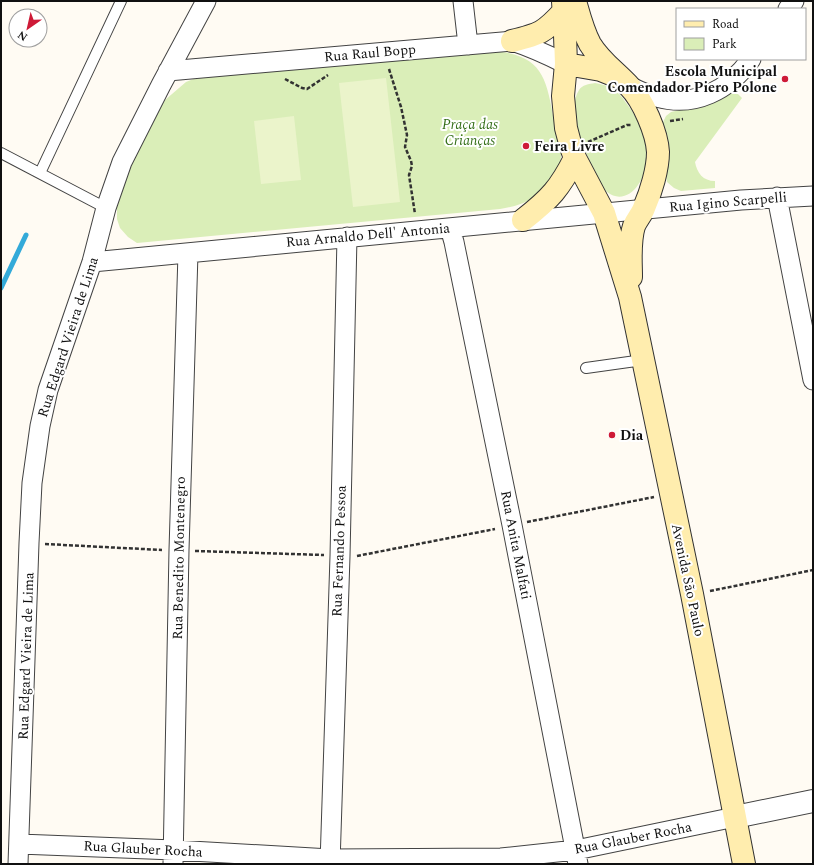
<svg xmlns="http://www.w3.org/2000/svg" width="814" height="865" font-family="Spectral,serif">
<rect width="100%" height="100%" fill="#fffbf3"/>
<path fill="#daeeb8" d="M 494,51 C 543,55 546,78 554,120 C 556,130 559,140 561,150 C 562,164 558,170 550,181 C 535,200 524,205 500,209 L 137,243 L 128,237 L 120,228 L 117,219 L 117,205 L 120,190 L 143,138 L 165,100 L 186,82 L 196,78 Z
M 595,83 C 600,84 605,85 610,87 C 617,90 622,97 627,104 C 644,126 656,160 638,185 C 631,196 618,201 607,192 C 601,187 598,178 595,171 C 585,153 566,109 579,90 C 582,85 589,84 595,83 Z
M 735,91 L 742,98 L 695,162 C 697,173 703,181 715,181 L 715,188 L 681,191 L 674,188 L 667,182 L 665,171 L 663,122 L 666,116 L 671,112 L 714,102 Z"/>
<path fill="#ebf4cb" d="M 386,78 L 400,202 L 353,207 L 339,83 Z
M 294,116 L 301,180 L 261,184 L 254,121 Z"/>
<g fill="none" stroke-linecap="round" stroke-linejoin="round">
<path stroke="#33aad9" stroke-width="5" d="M 1,288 L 26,235"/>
<g stroke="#434343" stroke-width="12">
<path id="service" d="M 1,153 L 106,208
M 40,173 L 121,1
M 586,368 L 643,360"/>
</g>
<g stroke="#434343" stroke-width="21">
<path id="minor" d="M 463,1 L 468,45
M 788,9 L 794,1
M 168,71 L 512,41 C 531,47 548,55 566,64
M 631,87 C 639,91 648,95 657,97 C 695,108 729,90 751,59
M 777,197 L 813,380
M 450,228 L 454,242 L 512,525 L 578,864
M 92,262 L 741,200 L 813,196
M 19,844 L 174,850 L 330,859 L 501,858 L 576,850 L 735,817
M 18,864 L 29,543 L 32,483 L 40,426 L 48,390 L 92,262 L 106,208 L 122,162 L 161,85 L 206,1
M 173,864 L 179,550 L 188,253
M 330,864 L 340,556 L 347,237"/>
</g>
<g stroke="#434343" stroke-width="24">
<path id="tertiary" d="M 735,817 L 813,801"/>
</g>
<g stroke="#323232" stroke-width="24">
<path id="secondary" d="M 563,1 L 565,35 L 566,64 L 563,96 L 566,128 L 571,147 L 575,158 L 604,213 L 630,297 L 692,594 L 744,864
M 575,1 C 579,15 583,31 590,44 C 600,61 616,72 629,86 C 643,100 657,133 658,152 C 658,169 651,192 644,208 C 642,214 637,219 634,226 C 629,242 631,261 631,277
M 512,41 C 540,34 544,33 564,11
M 566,64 L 601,70 L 616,76
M 523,220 C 550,199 560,188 575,158"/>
</g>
<path stroke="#323232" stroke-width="2.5" stroke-dasharray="4 2" stroke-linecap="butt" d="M 389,69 L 401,107 L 407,135 L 405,147 L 411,161 L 412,166 L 409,175 L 415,214
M 285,79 L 302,88 L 307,89 L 328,75
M 670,121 L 683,119
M 588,142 L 627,125 L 631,125
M 527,522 L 654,497
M 45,544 L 162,550
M 195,551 L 324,555
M 357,556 L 495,529
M 710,591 L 813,570"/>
<use href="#service" stroke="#fff" stroke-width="10"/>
<use href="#minor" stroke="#fff" stroke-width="19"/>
<use href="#tertiary" stroke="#fff" stroke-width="22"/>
<use href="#secondary" stroke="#ffedae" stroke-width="22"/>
</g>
<g fill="#ce1a37" stroke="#fff" stroke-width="1.5">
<circle cx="785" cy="79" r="4"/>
<circle cx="526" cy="146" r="4"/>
<circle cx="612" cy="435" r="4"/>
</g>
<g text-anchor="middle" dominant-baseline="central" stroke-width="4" stroke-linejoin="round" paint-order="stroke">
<g font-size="14" fill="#101010" stroke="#fff">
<text transform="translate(370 53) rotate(-5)">Rua Raul Bopp</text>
<text transform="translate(728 202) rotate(-5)">Rua Igino Scarpelli</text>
<text transform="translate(368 235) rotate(-5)">Rua Arnaldo Dell' Antonia</text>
<text transform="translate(68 337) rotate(-72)">Rua Edgard Vieira de Lima</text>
<text transform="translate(516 545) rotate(79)">Rua Anita Malfati</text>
<text transform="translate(339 551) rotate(-88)">Rua Fernando Pessoa</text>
<text transform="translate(179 558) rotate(-89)">Rua Benedito Montenegro</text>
<text transform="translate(688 580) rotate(78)">Avenida São Paulo</text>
<text transform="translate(26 656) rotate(-88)">Rua Edgard Vieira de Lima</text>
<text transform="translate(633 838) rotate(-11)">Rua Glauber Rocha</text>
<text transform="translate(143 849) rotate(3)">Rua Glauber Rocha</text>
</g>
<g font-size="14" font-weight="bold" fill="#101010" stroke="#fff" text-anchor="start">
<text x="777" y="71" text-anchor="end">Escola Municipal<tspan x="777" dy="16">Comendador Piero Polone</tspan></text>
<text x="534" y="146">Feira Livre</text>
<text x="620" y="435">Dia</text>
</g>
<g font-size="14" font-style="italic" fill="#356f19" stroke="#fff">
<text x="470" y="124">Praça das<tspan x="470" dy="16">Crianças</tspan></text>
</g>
</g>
<rect width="814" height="865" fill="none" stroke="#101010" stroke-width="4"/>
<rect x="676" y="8" width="130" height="52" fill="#ffffff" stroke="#9f9f9f"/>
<rect x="684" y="21" width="20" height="6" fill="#ffedae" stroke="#9f9f9f"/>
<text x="712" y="28" font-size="12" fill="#101010">Road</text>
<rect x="684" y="38" width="20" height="12" fill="#daeeb8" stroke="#9f9f9f"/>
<text x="712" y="48" font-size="12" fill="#101010">Park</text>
<g transform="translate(28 28) rotate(214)"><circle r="19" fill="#ffffff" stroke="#9f9f9f"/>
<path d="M0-3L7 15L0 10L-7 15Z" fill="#ce1a37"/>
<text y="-6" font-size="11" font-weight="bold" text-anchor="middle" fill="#101010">N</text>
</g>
</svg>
